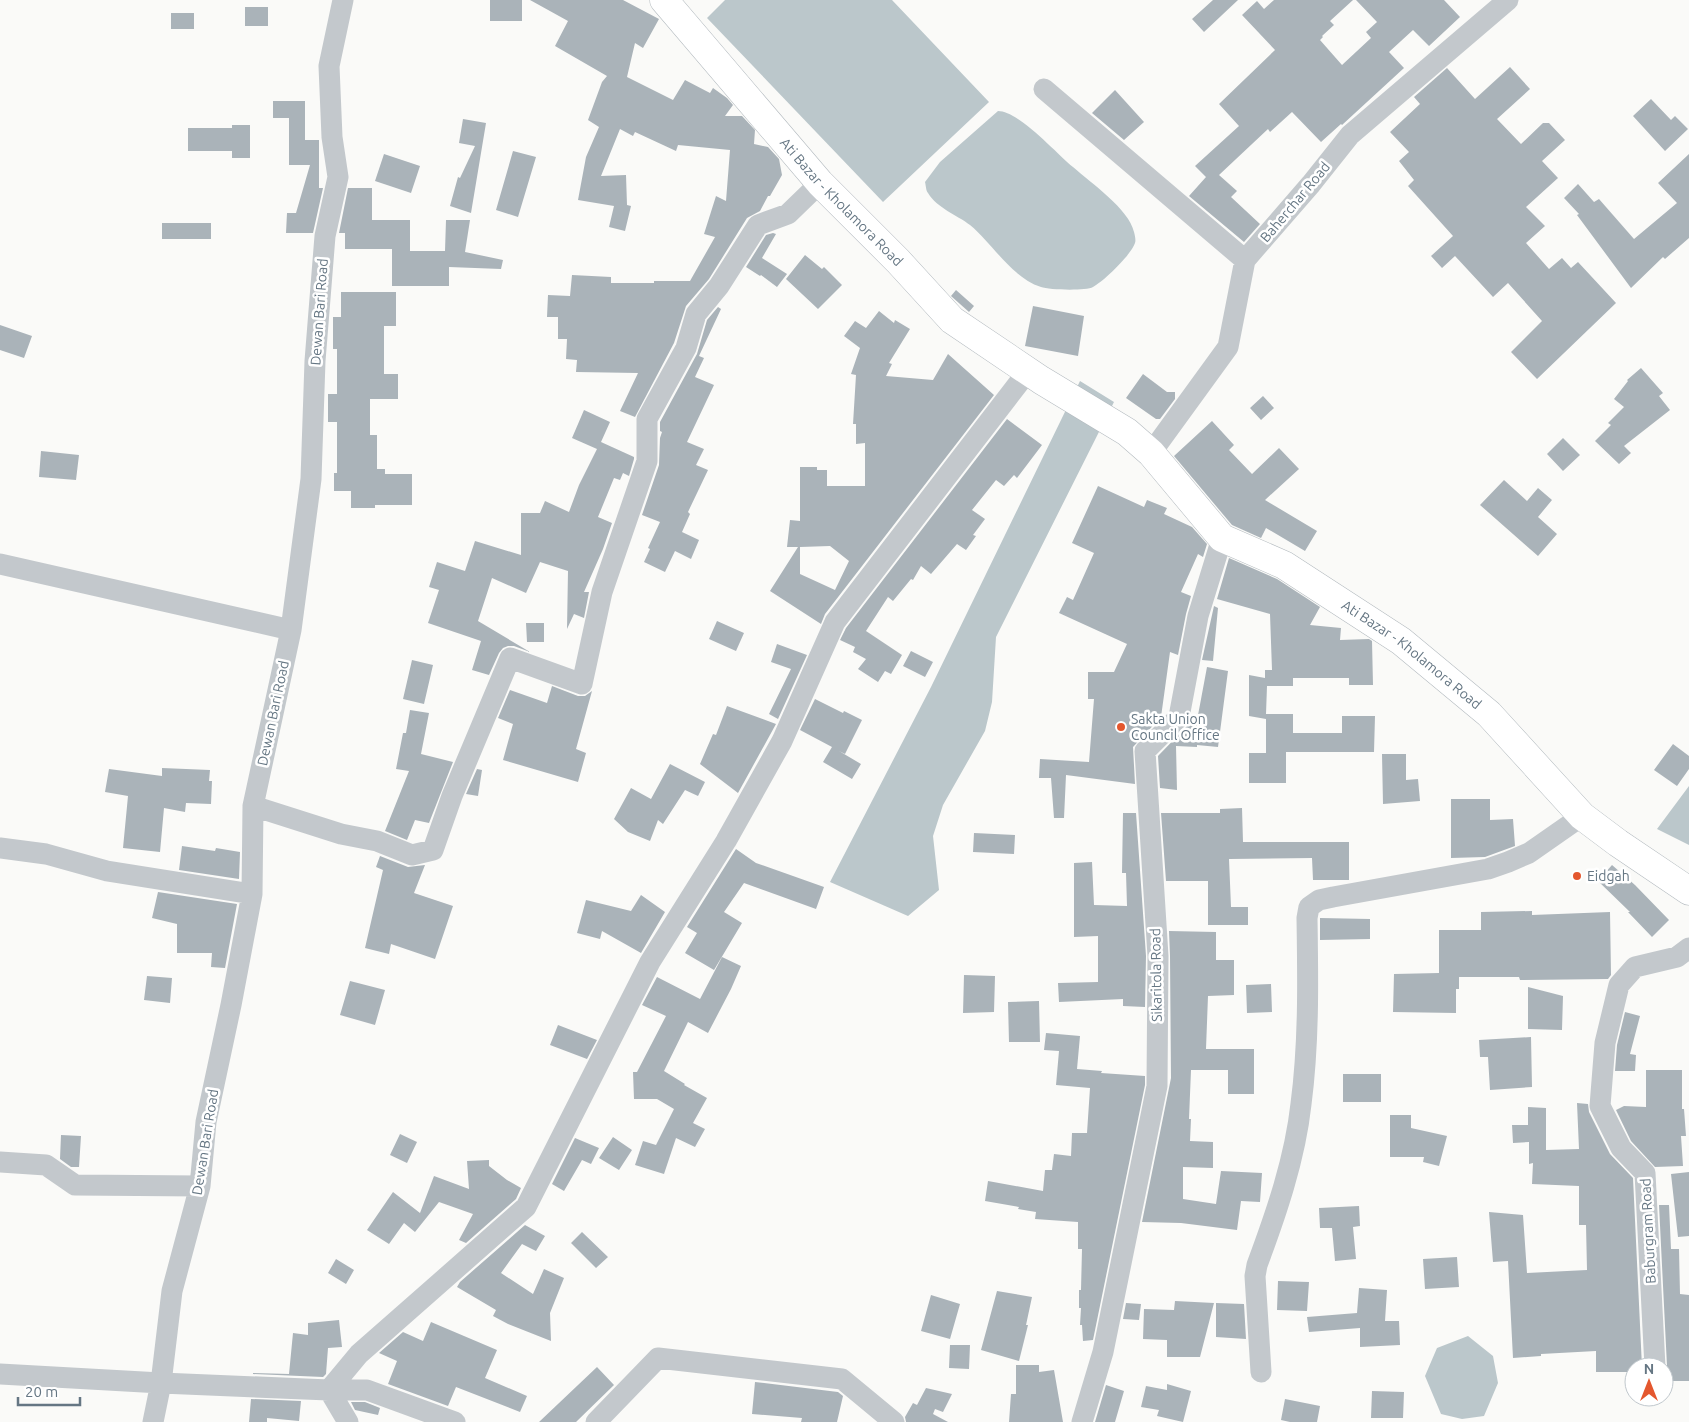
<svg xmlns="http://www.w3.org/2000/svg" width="1689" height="1422" font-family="Ubuntu,sans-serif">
<rect width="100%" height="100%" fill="#fafaf8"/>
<path fill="#bbc7cb" d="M 725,0 L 892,0 L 989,102 L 883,202 L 707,18 Z
M 998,111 C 1019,111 1056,153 1073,167 C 1091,183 1129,209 1134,232 C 1135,236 1136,240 1135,243 C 1131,255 1104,281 1093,287 C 1086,291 1049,290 1041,287 C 1011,277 993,244 970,225 C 957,215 937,208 928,193 C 926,191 926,186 925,182 L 940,162 Z
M 1080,381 L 1114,402 L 996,637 L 992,702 L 985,731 L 943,805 L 933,836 L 939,890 L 908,916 L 830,882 L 931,687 Z
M 1689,786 L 1689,845 L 1657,829 Z
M 1468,1336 L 1493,1356 L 1498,1383 L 1484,1416 L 1462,1419 L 1441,1414 L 1425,1376 L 1437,1348 Z"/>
<path fill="#aab3b9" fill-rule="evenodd" d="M 490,0 L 522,0 L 522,21 L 490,21 Z
M 530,0 L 623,0 L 659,19 L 643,48 L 635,43 L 627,77 L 673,100 L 685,80 L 710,93 L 713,88 L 727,98 L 733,105 L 725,116 L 742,116 L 755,130 L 754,144 L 768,147 L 779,159 L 782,175 L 770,196 L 768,196 L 760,211 L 747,218 L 709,279 L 686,306 L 674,343 L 635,417 L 620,411 L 638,373 L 576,372 L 577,360 L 566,359 L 567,339 L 558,339 L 558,317 L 547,317 L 548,295 L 570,296 L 572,275 L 611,277 L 611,283 L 654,283 L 654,281 L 690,281 L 715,237 L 704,234 L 716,196 L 726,201 L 730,150 L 678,145 L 676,151 L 635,132 L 633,136 L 620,129 L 601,176 L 626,175 L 627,205 L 631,206 L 625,231 L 609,227 L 614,206 L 578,200 L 586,157 L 599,127 L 588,120 L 602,82 L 607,76 L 555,46 L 568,21 Z
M 1213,0 L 1238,0 L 1204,32 L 1192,19 Z
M 1274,0 L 1353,0 L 1330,21 L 1334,25 L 1322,36 L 1323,37 L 1320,40 L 1342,65 L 1371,38 L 1366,32 L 1377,22 L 1356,0 L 1444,0 L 1460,17 L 1429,46 L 1413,30 L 1389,52 L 1404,68 L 1342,125 L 1341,124 L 1321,142 L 1292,112 L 1270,132 L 1268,129 L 1219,175 L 1237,191 L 1231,197 L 1260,224 L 1244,242 L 1189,196 L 1206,177 L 1195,166 L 1239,126 L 1219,104 L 1275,50 L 1242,15 L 1257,1 L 1264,9 Z
M 245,7 L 268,7 L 268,26 L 245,26 Z
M 171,13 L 194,13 L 194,29 L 171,29 Z
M 1510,67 L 1530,89 L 1497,119 L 1521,144 L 1543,123 L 1549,123 L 1565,140 L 1542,161 L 1558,178 L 1526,207 L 1545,226 L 1526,243 L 1549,269 L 1562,258 L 1571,268 L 1578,262 L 1616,303 L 1537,379 L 1511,352 L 1542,321 L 1508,283 L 1493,297 L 1455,256 L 1442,268 L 1431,256 L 1453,236 L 1408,186 L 1414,180 L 1399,161 L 1409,152 L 1390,132 L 1420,104 L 1414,97 L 1447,68 L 1475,99 Z
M 1115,90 L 1144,122 L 1124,140 L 1092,113 Z
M 1651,99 L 1671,120 L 1675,116 L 1688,129 L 1665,151 L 1633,116 Z
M 273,101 L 305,101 L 305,140 L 319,140 L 319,188 L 323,188 L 313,233 L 286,233 L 287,213 L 296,213 L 310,165 L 289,165 L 289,118 L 273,118 Z
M 463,119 L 486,123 L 471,213 L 450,206 L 458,177 L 460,178 L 475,146 L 459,143 Z
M 232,125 L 250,125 L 250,158 L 232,158 L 232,151 L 188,151 L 188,128 L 232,128 Z
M 513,151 L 536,157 L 518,217 L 496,210 Z
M 384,154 L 420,166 L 411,193 L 375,181 Z
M 1689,154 L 1689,238 L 1665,259 L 1663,257 L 1631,288 L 1577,215 L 1579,214 L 1564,198 L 1578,184 L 1594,202 L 1599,199 L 1634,239 L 1677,203 L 1658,183 Z
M 348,188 L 372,188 L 372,220 L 410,220 L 410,251 L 445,251 L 446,220 L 470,220 L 465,252 L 503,260 L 501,269 L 449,267 L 449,286 L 392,286 L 392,249 L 345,249 L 345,233 L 339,233 Z
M 162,223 L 211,223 L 211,239 L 162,239 Z
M 773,233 L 776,234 L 762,258 L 787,274 L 777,287 L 761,275 L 760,276 L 746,267 L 766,235 Z
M 805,255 L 822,269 L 824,267 L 842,285 L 818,309 L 786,279 Z
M 956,290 L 974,306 L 969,312 L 951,296 Z
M 341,292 L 396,292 L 396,326 L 384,326 L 384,374 L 398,374 L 398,399 L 370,399 L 370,435 L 377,435 L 377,469 L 385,469 L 385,474 L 412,474 L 412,505 L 375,505 L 375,508 L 351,508 L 351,491 L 334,491 L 334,473 L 337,473 L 337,422 L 328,422 L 328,394 L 337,394 L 337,349 L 333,349 L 333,317 L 341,317 Z
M 1033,306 L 1084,316 L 1078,356 L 1025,346 Z
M 718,307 L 721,309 L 699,356 L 704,358 L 695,377 L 714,385 L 687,442 L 704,449 L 696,465 L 708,470 L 688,512 L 690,514 L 682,532 L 699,540 L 691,559 L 675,551 L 665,572 L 644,562 L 650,549 L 648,548 L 660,522 L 642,515 L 659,465 L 660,438 L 662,432 L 660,431 L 660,422 L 697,354 L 707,320 Z
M 879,311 L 894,323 L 895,320 L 910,329 L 889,363 L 892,364 L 886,376 L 933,380 L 948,354 L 994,395 L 825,614 L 821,624 L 770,591 L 798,547 L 787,547 L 790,520 L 800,521 L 800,467 L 817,467 L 817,470 L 827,470 L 827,486 L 865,486 L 865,443 L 856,444 L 856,424 L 853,424 L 856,375 L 851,374 L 860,348 L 844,336 L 855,321 L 866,328 ZM 830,546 L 849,561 L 835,590 L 800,574 L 800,547 Z
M 0,325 L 32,336 L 24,358 L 0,350 Z
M 1641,368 L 1663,393 L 1659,396 L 1670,410 L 1624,446 L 1631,453 L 1619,464 L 1595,441 L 1611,425 L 1608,423 L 1624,407 L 1614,399 L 1628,381 L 1627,380 Z
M 1143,374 L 1167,392 L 1175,392 L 1175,399 L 1160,419 L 1156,419 L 1126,398 Z
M 1263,396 L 1274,408 L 1261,420 L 1250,408 Z
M 584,410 L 610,422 L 601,442 L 634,457 L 634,459 L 629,476 L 623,473 L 620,480 L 614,478 L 598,517 L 612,523 L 603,549 L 584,592 L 589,592 L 584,618 L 574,614 L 567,629 L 568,571 L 540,562 L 526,593 L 492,578 L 478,621 L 530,652 L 514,646 L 508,646 L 503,648 L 499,653 L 489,675 L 472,670 L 481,641 L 428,623 L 439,590 L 429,587 L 437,562 L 465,571 L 475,541 L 521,555 L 521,513 L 540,513 L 545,501 L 569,512 L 579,485 L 597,449 L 572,438 Z
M 1007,419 L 1042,445 L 1017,478 L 1014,475 L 1004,486 L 996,480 L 972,510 L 985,519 L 973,535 L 976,536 L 966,550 L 957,544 L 931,574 L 921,566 L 913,580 L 911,579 L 893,601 L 888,597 L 866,631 L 902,655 L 891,674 L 885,671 L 878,682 L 858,669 L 866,659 L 853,652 L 855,647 L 840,640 L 846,628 Z
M 1212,421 L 1234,445 L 1229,450 L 1252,474 L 1279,448 L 1299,469 L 1265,500 L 1317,531 L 1305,551 L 1266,528 L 1261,538 L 1232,525 L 1174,456 Z
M 1563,438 L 1580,455 L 1563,471 L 1547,454 Z
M 41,451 L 79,455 L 76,480 L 39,477 Z
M 1504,480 L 1527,501 L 1538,488 L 1552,500 L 1538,517 L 1557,534 L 1538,556 L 1480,505 Z
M 1098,486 L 1144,507 L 1147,500 L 1167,508 L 1164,514 L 1192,527 L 1207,544 L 1203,557 L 1198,554 L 1181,592 L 1191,596 L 1186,614 L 1178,655 L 1170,652 L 1161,717 L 1133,747 L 1135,784 L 1066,775 L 1064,818 L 1054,818 L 1051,778 L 1039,778 L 1040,759 L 1089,762 L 1094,699 L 1088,699 L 1088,672 L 1114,672 L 1127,644 L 1059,613 L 1067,597 L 1073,600 L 1094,553 L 1072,543 Z
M 1229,558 L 1277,579 L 1320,607 L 1310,625 L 1341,628 L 1340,640 L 1369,639 L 1372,641 L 1373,685 L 1349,685 L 1349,678 L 1293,678 L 1293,686 L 1267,686 L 1266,714 L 1293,714 L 1293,733 L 1342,733 L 1342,716 L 1375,716 L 1374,752 L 1286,752 L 1286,783 L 1249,783 L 1249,753 L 1266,753 L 1266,719 L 1249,716 L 1249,675 L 1265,678 L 1265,670 L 1272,670 L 1270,614 L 1217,599 Z
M 1214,606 L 1218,608 L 1213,661 L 1202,660 Z
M 717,621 L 744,633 L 736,651 L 709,639 Z
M 526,623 L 544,623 L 544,642 L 527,642 Z
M 777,644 L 807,655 L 778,719 L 769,714 L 791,669 L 771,662 Z
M 911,651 L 933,662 L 925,677 L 903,666 Z
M 412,660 L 433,665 L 424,704 L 403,699 Z
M 1207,667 L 1228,671 L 1218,747 L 1197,745 L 1197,747 L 1176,746 L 1177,790 L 1160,788 L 1158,756 L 1188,725 L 1196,726 Z
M 552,686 L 578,696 L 585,696 L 592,691 L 576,749 L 586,753 L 578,782 L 503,760 L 513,724 L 498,718 L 510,690 L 547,703 Z
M 815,699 L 843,713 L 844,711 L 862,720 L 845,754 L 839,751 L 861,764 L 852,779 L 823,762 L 832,747 L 800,730 Z
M 727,706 L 776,724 L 738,793 L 700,764 L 713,734 L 716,735 Z
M 410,710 L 429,713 L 421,754 L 453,762 L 429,823 L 415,820 L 407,840 L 385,831 L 409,771 L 396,769 L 403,733 L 406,733 Z
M 1673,744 L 1689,756 L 1689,769 L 1677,786 L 1654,770 Z
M 1382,754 L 1406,754 L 1406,780 L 1418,779 L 1420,801 L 1383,804 Z
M 670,764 L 705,782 L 698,796 L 685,790 L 663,824 L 658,820 L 650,841 L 628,832 L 614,819 L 631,788 L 651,799 Z
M 162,768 L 210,770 L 209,781 L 212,781 L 211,804 L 186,803 L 185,812 L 164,808 L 160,852 L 123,848 L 128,796 L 105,792 L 109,769 L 162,776 Z
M 477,769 L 482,770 L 478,796 L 466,794 Z
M 1451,799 L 1490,799 L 1490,820 L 1513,819 L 1515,846 L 1485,857 L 1451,858 Z
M 1242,808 L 1243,842 L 1349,842 L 1349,880 L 1313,880 L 1312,858 L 1229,859 L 1231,907 L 1248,907 L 1248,925 L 1208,925 L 1208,881 L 1166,881 L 1161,813 L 1220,813 L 1220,809 Z
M 1123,813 L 1136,813 L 1146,956 L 1145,1007 L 1123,1006 L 1123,999 L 1059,1002 L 1058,983 L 1098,982 L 1098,936 L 1074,937 L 1074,863 L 1092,862 L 1094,905 L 1127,906 L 1126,873 L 1122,873 Z
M 974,833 L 1015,835 L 1014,854 L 973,852 Z
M 182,846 L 215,851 L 216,848 L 240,852 L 239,879 L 179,870 Z
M 736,849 L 756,863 L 824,887 L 816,909 L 744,883 L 724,912 L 742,923 L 714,970 L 685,953 L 697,933 L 687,927 Z
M 380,856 L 408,867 L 425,865 L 414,893 L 453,906 L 435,959 L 391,944 L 389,954 L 365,948 L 383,870 L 376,867 Z
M 1612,865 L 1635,885 L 1669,920 L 1652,937 L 1628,912 L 1630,912 L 1598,881 Z
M 158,892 L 237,904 L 225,968 L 211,967 L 212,953 L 177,953 L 177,924 L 152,918 Z
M 641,895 L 665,912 L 641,953 L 602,931 L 600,939 L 577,933 L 586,900 L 631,911 Z
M 1532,911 L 1532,915 L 1610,912 L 1611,975 L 1608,979 L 1520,980 L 1519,977 L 1459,977 L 1459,989 L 1456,989 L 1456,1013 L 1393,1012 L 1394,974 L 1439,973 L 1439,930 L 1481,930 L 1481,912 Z
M 1320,918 L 1370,919 L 1370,939 L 1320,940 Z
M 1169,931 L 1216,932 L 1216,960 L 1234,960 L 1234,995 L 1208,996 L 1206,1049 L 1254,1049 L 1254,1094 L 1228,1094 L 1228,1070 L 1191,1070 L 1189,1119 L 1191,1119 L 1190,1141 L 1213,1142 L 1213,1168 L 1183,1167 L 1183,1199 L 1216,1204 L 1221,1171 L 1262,1173 L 1260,1202 L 1241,1201 L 1237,1230 L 1181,1223 L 1142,1222 L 1171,1078 L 1170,956 Z
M 722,957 L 741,966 L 731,989 L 708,1033 L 688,1022 L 664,1071 L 685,1084 L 684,1085 L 707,1098 L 693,1123 L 705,1129 L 695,1147 L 676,1138 L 664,1174 L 635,1165 L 643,1141 L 656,1145 L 674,1109 L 657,1099 L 634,1099 L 633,1072 L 637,1072 L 666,1016 L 642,1005 L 657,977 L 700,999 Z
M 964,975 L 995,976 L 994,1012 L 963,1013 Z
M 147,976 L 172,978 L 170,1003 L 144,1000 Z
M 350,981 L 385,990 L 375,1025 L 340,1015 Z
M 1271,984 L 1272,1012 L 1247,1013 L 1246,985 Z
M 1528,987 L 1563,996 L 1562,1030 L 1528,1029 Z
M 1039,1001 L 1040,1042 L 1009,1042 L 1008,1002 Z
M 1625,1012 L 1640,1016 L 1630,1054 L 1636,1055 L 1635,1071 L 1615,1071 L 1617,1045 Z
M 558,1025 L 597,1040 L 587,1059 L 550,1045 Z
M 1046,1033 L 1080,1036 L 1077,1069 L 1102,1071 L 1101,1073 L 1145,1076 L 1145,1085 L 1093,1340 L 1083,1341 L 1082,1325 L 1080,1325 L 1081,1308 L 1079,1308 L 1079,1290 L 1081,1290 L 1082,1249 L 1078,1249 L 1078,1222 L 1035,1219 L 1036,1212 L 1018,1209 L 1019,1207 L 985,1201 L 988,1181 L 1043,1191 L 1045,1170 L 1052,1170 L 1054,1154 L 1071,1156 L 1072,1133 L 1087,1133 L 1090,1088 L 1056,1085 L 1059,1051 L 1044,1050 Z
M 1531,1037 L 1532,1087 L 1490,1090 L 1488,1057 L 1480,1057 L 1479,1040 Z
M 1646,1070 L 1682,1070 L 1682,1109 L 1684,1109 L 1686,1136 L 1681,1136 L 1683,1166 L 1655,1167 L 1631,1141 L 1616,1110 L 1624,1106 L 1646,1107 Z
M 1343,1074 L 1381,1074 L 1381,1102 L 1343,1102 Z
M 1577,1103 L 1588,1104 L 1589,1112 L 1610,1154 L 1633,1178 L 1642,1367 L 1634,1367 L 1634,1372 L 1596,1372 L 1596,1351 L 1541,1354 L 1541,1356 L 1513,1358 L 1508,1261 L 1493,1262 L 1489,1212 L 1523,1215 L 1527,1273 L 1587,1270 L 1586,1225 L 1579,1225 L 1579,1186 L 1532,1184 L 1533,1163 L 1529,1164 L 1529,1142 L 1513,1143 L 1512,1125 L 1528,1125 L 1528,1107 L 1546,1108 L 1546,1150 L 1579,1149 Z
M 1390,1115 L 1411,1115 L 1411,1128 L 1447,1136 L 1439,1166 L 1423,1162 L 1424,1157 L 1390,1157 Z
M 400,1134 L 417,1142 L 407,1163 L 390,1155 Z
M 61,1135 L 81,1136 L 79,1167 L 71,1167 L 60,1159 Z
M 613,1137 L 632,1150 L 619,1170 L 599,1158 Z
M 575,1138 L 599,1148 L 591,1164 L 582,1160 L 564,1191 L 552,1184 Z
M 489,1160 L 489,1166 L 507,1180 L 521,1188 L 516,1199 L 466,1243 L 459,1240 L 473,1214 L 439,1202 L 415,1232 L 404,1223 L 389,1244 L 367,1230 L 393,1192 L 420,1213 L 434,1176 L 469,1189 L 467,1161 Z
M 1689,1172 L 1689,1236 L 1678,1237 L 1671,1174 Z
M 1659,1205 L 1669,1205 L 1671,1249 L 1679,1249 L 1680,1294 L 1689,1295 L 1689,1381 L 1664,1381 L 1664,1375 L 1667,1366 Z
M 1359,1206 L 1360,1226 L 1353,1227 L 1356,1259 L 1335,1261 L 1332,1228 L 1320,1228 L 1319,1208 Z
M 525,1225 L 545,1236 L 536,1251 L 522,1244 L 501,1273 L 533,1294 L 544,1269 L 564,1278 L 550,1313 L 551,1341 L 508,1324 L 493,1316 L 496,1310 L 457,1287 L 460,1282 Z
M 582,1232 L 608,1257 L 596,1268 L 571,1243 Z
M 1457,1257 L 1459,1287 L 1425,1289 L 1423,1259 Z
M 336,1259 L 354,1270 L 346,1284 L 328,1273 Z
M 1278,1281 L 1309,1282 L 1307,1311 L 1277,1310 Z
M 1359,1288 L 1387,1290 L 1385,1321 L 1399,1321 L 1400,1345 L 1360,1347 L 1360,1328 L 1309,1332 L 1307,1317 L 1357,1313 Z
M 997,1291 L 1032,1297 L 1026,1325 L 1028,1325 L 1019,1361 L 981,1350 Z
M 931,1295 L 960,1304 L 950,1339 L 921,1331 Z
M 1175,1301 L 1214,1303 L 1200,1357 L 1167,1357 L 1167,1340 L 1143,1339 L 1144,1309 L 1174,1310 Z
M 1126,1303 L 1141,1304 L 1139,1320 L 1123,1319 Z
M 1216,1303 L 1244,1304 L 1246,1339 L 1216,1337 Z
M 339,1320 L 342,1347 L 328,1348 L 326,1374 L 323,1377 L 253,1374 L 253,1373 L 289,1374 L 293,1333 L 308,1335 L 308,1323 Z
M 431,1322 L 497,1350 L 485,1378 L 527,1396 L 520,1412 L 456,1387 L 448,1406 L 388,1384 L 397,1361 L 379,1353 L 403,1332 L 423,1341 Z
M 950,1345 L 970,1345 L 969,1369 L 949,1368 Z
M 1016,1365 L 1039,1365 L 1039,1372 L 1054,1370 L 1063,1422 L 1009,1422 L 1011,1394 L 1016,1394 Z
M 597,1367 L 614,1385 L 576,1422 L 539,1422 Z
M 755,1382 L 838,1392 L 843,1396 L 837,1422 L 801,1422 L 802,1418 L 752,1414 Z
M 1167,1384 L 1191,1391 L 1183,1422 L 1157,1416 L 1159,1410 L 1141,1407 L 1146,1386 L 1167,1390 Z
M 1106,1385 L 1124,1391 L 1115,1422 L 1095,1422 Z
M 926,1388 L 952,1394 L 943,1412 L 935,1409 L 933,1414 L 948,1422 L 906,1422 L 905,1417 L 913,1403 L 917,1405 Z
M 1372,1391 L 1404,1392 L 1403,1418 L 1371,1418 Z
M 251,1399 L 301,1401 L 299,1421 L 267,1418 L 267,1422 L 249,1422 Z
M 1285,1399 L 1320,1406 L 1317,1422 L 1290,1422 L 1281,1420 Z
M 351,1402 L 365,1402 L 380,1408 L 378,1415 L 355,1410 Z"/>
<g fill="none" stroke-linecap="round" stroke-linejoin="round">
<g stroke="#b3babf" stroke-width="29">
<g id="secondary">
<path id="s1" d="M 664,0 L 820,183 L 898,261 L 952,320 L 1041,380 L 1127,432 L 1151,453 L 1222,538 L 1284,565 L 1401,641 L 1489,714 L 1582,816 L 1618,843 L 1689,891"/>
</g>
</g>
<path stroke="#c3c8cc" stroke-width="21" d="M 1044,89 L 1245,260
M 1151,453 L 1228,347 L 1245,260 L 1311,184 L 1350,135 L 1508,0
M 0,564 L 291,630
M 253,806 L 341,834 L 377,841 L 412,855 L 433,850 L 452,796 L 510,658 L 582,684 L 602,592 L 647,461 L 647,419 L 686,348 L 696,314 L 719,286 L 758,225 L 788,214 L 820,183
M 0,848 L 46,854 L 107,871 L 252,894
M 0,1162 L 46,1165 L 75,1185 L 200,1186
M 1655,1367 L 1645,1173 L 1621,1148 L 1600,1106 L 1605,1043 L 1619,985 L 1635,967 L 1677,957 L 1689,948
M 1261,1372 L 1255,1276 L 1257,1265 C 1276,1214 1295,1159 1301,1104 C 1309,1043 1308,980 1307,918 L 1309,907 L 1319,900 L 1333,897 L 1488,869 L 1508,862 L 1529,853 L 1582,816
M 0,1374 L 161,1383 L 329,1390 L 359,1354 L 526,1207 L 650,962 L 726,841 L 782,741 L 835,622 L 1028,371
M 329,1390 L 367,1390 L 455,1422
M 329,1390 L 348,1422
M 153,1422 L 161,1383 L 172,1291 L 200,1186 L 206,1122 L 231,1005 L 252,894 L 253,806 L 291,630 L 311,479 L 315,361 L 325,236 L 338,177 L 332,137 L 329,66 L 343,0
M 596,1422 L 658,1358 L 842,1379 L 894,1422
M 1082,1422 L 1103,1352 L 1157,1086 L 1158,956 L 1145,751 L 1179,717 L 1198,616 L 1222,538"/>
<use href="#secondary" stroke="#fff" stroke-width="28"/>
</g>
<g fill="#e4572e" stroke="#fff" stroke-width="2">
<circle cx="1121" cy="727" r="5"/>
<circle cx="1577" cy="876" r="5"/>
</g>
<g text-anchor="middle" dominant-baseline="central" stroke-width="5" stroke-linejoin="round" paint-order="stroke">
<g font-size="14" fill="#657683" stroke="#fff">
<text stroke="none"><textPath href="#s1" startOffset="269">Ati Bazar - Kholamora Road</textPath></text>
<text transform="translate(1295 202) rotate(-50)">Baherchar Road</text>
<text transform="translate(319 312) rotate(-86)">Dewan Bari Road</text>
<text stroke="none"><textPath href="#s1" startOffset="1005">Ati Bazar - Kholamora Road</textPath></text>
<text transform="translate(273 713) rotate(-78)">Dewan Bari Road</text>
<text transform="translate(1156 975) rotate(-91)">Sikaritola Road</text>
<text transform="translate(205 1142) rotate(-81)">Dewan Bari Road</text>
<text transform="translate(1648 1231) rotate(-93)">Baburgram Road</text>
</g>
<g font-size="14" fill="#657683" stroke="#fff" text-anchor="start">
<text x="1131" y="719">Sakta Union<tspan x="1131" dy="16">Council Office</tspan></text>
<text x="1587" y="876">Eidgah</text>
</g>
</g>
<g transform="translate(1649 1382)"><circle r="24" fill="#ffffff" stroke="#c1c8cd"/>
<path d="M0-4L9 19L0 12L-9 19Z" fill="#e4572e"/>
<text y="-8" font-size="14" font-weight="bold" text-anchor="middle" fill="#657683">N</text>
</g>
<path d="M18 1397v8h62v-8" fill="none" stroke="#657683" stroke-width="2.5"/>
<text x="25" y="1397" font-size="15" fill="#657683" stroke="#ffffff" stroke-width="4" paint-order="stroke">20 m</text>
</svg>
